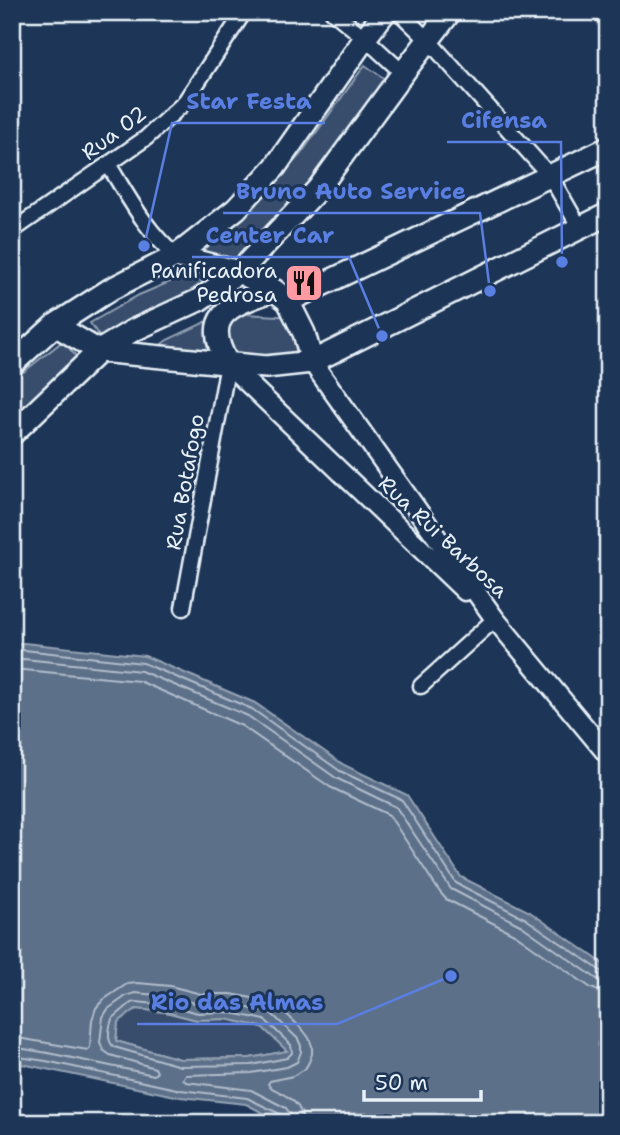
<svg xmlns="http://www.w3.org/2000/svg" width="620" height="1135" font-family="'Shantell Sans',sans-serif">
<rect width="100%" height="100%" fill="#1d3557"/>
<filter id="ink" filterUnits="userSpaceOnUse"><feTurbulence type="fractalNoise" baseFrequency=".0143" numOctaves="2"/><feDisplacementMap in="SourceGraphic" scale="14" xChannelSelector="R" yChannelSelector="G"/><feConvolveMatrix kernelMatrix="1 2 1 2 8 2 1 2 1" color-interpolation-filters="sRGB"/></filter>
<g filter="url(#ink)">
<path fill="#374d6c" stroke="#909fb2" stroke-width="2" d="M 365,65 L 389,82 L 317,182 L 237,267 L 191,256 L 263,196 L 300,155 Z
M 186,275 L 210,285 L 104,343 L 90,323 L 139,295 Z
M 231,313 L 293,317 L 299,345 L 295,359 L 266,365 L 227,352 L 219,331 Z
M 216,317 L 218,359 L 150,353 L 167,340 Z
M 63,341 L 81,362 L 12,423 L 12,381 Z
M 136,1009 L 166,1012 L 197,1020 L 226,1019 L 263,1027 L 288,1051 L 250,1058 L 180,1059 L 116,1041 L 118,1022 Z"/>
<path fill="#5d7089" stroke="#95a4b5" stroke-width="2" fill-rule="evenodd" d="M 24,643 L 145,656 L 255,703 L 344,765 L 407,795 L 461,877 L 530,912 L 608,967 L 608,1123 L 282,1123 L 246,1104 L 180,1097 L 12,1062 L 12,644 ZM 136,1009 L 166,1012 L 197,1020 L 226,1019 L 262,1027 L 287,1051 L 250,1058 L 180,1059 L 116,1041 L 118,1022 Z"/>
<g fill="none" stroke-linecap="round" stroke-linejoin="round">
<path stroke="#b0bdcc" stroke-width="2" d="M 12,651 L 24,650 L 143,663 L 252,709 L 340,771 L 402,800 L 456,883 L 526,919 L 601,971 L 608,972
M 12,660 L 24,659 L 141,671 L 248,716 L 336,778 L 396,807 L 451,889 L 522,926 L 597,979 L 608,981
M 12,670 L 24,670 L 139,681 L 242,726 L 330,787 L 389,815 L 439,891 L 446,899 L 516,935 L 591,988 L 599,991 L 608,992
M 136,1002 L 167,1005 L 198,1013 L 227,1012 L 265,1020 L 291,1045 L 292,1053 L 287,1058 L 251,1065 L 180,1066 L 114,1047 C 106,1041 109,1028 112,1019 L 131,1003 Z
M 12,1037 L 88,1050 L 90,1047 L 92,1020 L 96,1008 L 103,1000 L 127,984 L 138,983 L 170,986 L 201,994 L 231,994 L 268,1001 L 276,1004 L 303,1030 L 309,1038 L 312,1046 L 312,1054 L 309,1062 L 305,1069 L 293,1076 L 270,1081 L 268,1084 L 270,1087 C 287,1096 302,1102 303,1123
M 12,1047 L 48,1053 L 154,1075 L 157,1072 L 155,1068 L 110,1055 L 103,1050 L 100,1042 L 103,1017 L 108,1009 L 126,996 L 135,993 L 168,996 L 199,1004 L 228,1004 L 268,1012 L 273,1015 L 298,1039 L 301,1046 L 301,1052 L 297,1062 L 287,1067 L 251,1073 L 186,1075 L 183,1079 L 186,1082 L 251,1090 L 286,1108 L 291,1115 L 292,1123
M 12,1056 L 46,1061 L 181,1090 L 247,1098 L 280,1114 L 283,1118 L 283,1123"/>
<g stroke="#e8f1f8" stroke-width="19">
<path id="minor" d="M 333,12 L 365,38 L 403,73
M 399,12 L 429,41 L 550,176 L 580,228
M 108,164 C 129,198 146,231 176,256
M 12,231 L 146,138 L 184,103 L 244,12
M 183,608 L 228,364
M 421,686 L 495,619"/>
</g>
<g stroke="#e8f1f8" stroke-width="23">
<path id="tertiary" d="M 312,362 L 495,619 L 608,755
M 228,364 L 465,591"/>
</g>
<g stroke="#e8f1f8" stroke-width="26">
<path id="secondary" d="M 176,256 L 239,272 L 274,290 L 288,301 L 304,333 L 312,362
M 288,301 L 608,148
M 55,325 L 99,351 L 266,367 L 312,362 L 608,214
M 12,364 L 55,325 L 111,289 L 176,256 L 236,209 L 275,167 L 365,38 L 385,12
M 228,364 C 199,313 233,305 274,290
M 12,434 L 99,351 L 132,331 L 199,300 L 239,272 L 318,189 L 403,73 L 450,12"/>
</g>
<use href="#minor" stroke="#1d3557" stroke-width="14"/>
<use href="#tertiary" stroke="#1d3557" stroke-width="18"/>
<use href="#secondary" stroke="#1d3557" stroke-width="21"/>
</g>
</g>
<defs>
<g id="restaurant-square" transform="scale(2.0125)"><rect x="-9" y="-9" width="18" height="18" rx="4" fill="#ff9aa2" stroke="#1d3557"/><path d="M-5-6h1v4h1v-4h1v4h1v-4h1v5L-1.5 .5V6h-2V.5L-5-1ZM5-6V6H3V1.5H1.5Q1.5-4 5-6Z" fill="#111"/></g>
</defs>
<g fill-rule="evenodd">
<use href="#restaurant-square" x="304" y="283"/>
</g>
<g text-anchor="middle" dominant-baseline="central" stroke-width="6" stroke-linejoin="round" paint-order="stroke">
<g font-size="21" fill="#e8f1f8" stroke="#1d3557">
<text transform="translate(114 133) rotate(-37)">Rua 02</text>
<text transform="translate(185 482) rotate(-80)">Rua Botafogo</text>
<text transform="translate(443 537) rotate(43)">Rua Rui Barbosa</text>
</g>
<g font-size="21" fill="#e8f1f8" stroke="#1d3557" text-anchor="end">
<text x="277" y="271">Panificadora<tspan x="277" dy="24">Pedrosa</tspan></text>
</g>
</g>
<path fill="none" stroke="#5a7fe2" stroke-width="2.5" d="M144 246L172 123H325M562 262L561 142H447M490 291L480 213H223M382 336L349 257H192M451 976L337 1024H137"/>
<g fill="#5a7fe2" stroke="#1d3557" stroke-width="2.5">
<circle cx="144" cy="246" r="7"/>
<circle cx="562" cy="262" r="7"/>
<circle cx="490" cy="291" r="7"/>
<circle cx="382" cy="336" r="7"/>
<circle cx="451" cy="976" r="7"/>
</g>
<g font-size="23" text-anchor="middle" font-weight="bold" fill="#5a7fe2" stroke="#1d3557" stroke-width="6" stroke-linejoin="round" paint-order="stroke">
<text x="249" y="109">Star Festa</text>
<text x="504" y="128">Cifensa</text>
<text x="351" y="199">Bruno Auto Service</text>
<text x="270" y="243">Center Car</text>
<text x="237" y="1010">Rio das Almas</text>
</g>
<rect width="620" height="1135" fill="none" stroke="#1d3557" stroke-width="42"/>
<rect x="21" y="21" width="578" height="1093" fill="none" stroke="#e8f1f8" stroke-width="2.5" filter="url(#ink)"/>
<path d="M364 1090v10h117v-10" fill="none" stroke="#e8f1f8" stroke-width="3.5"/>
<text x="375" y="1090" font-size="21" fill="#e8f1f8" stroke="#1d3557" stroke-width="5" paint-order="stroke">50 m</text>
</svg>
